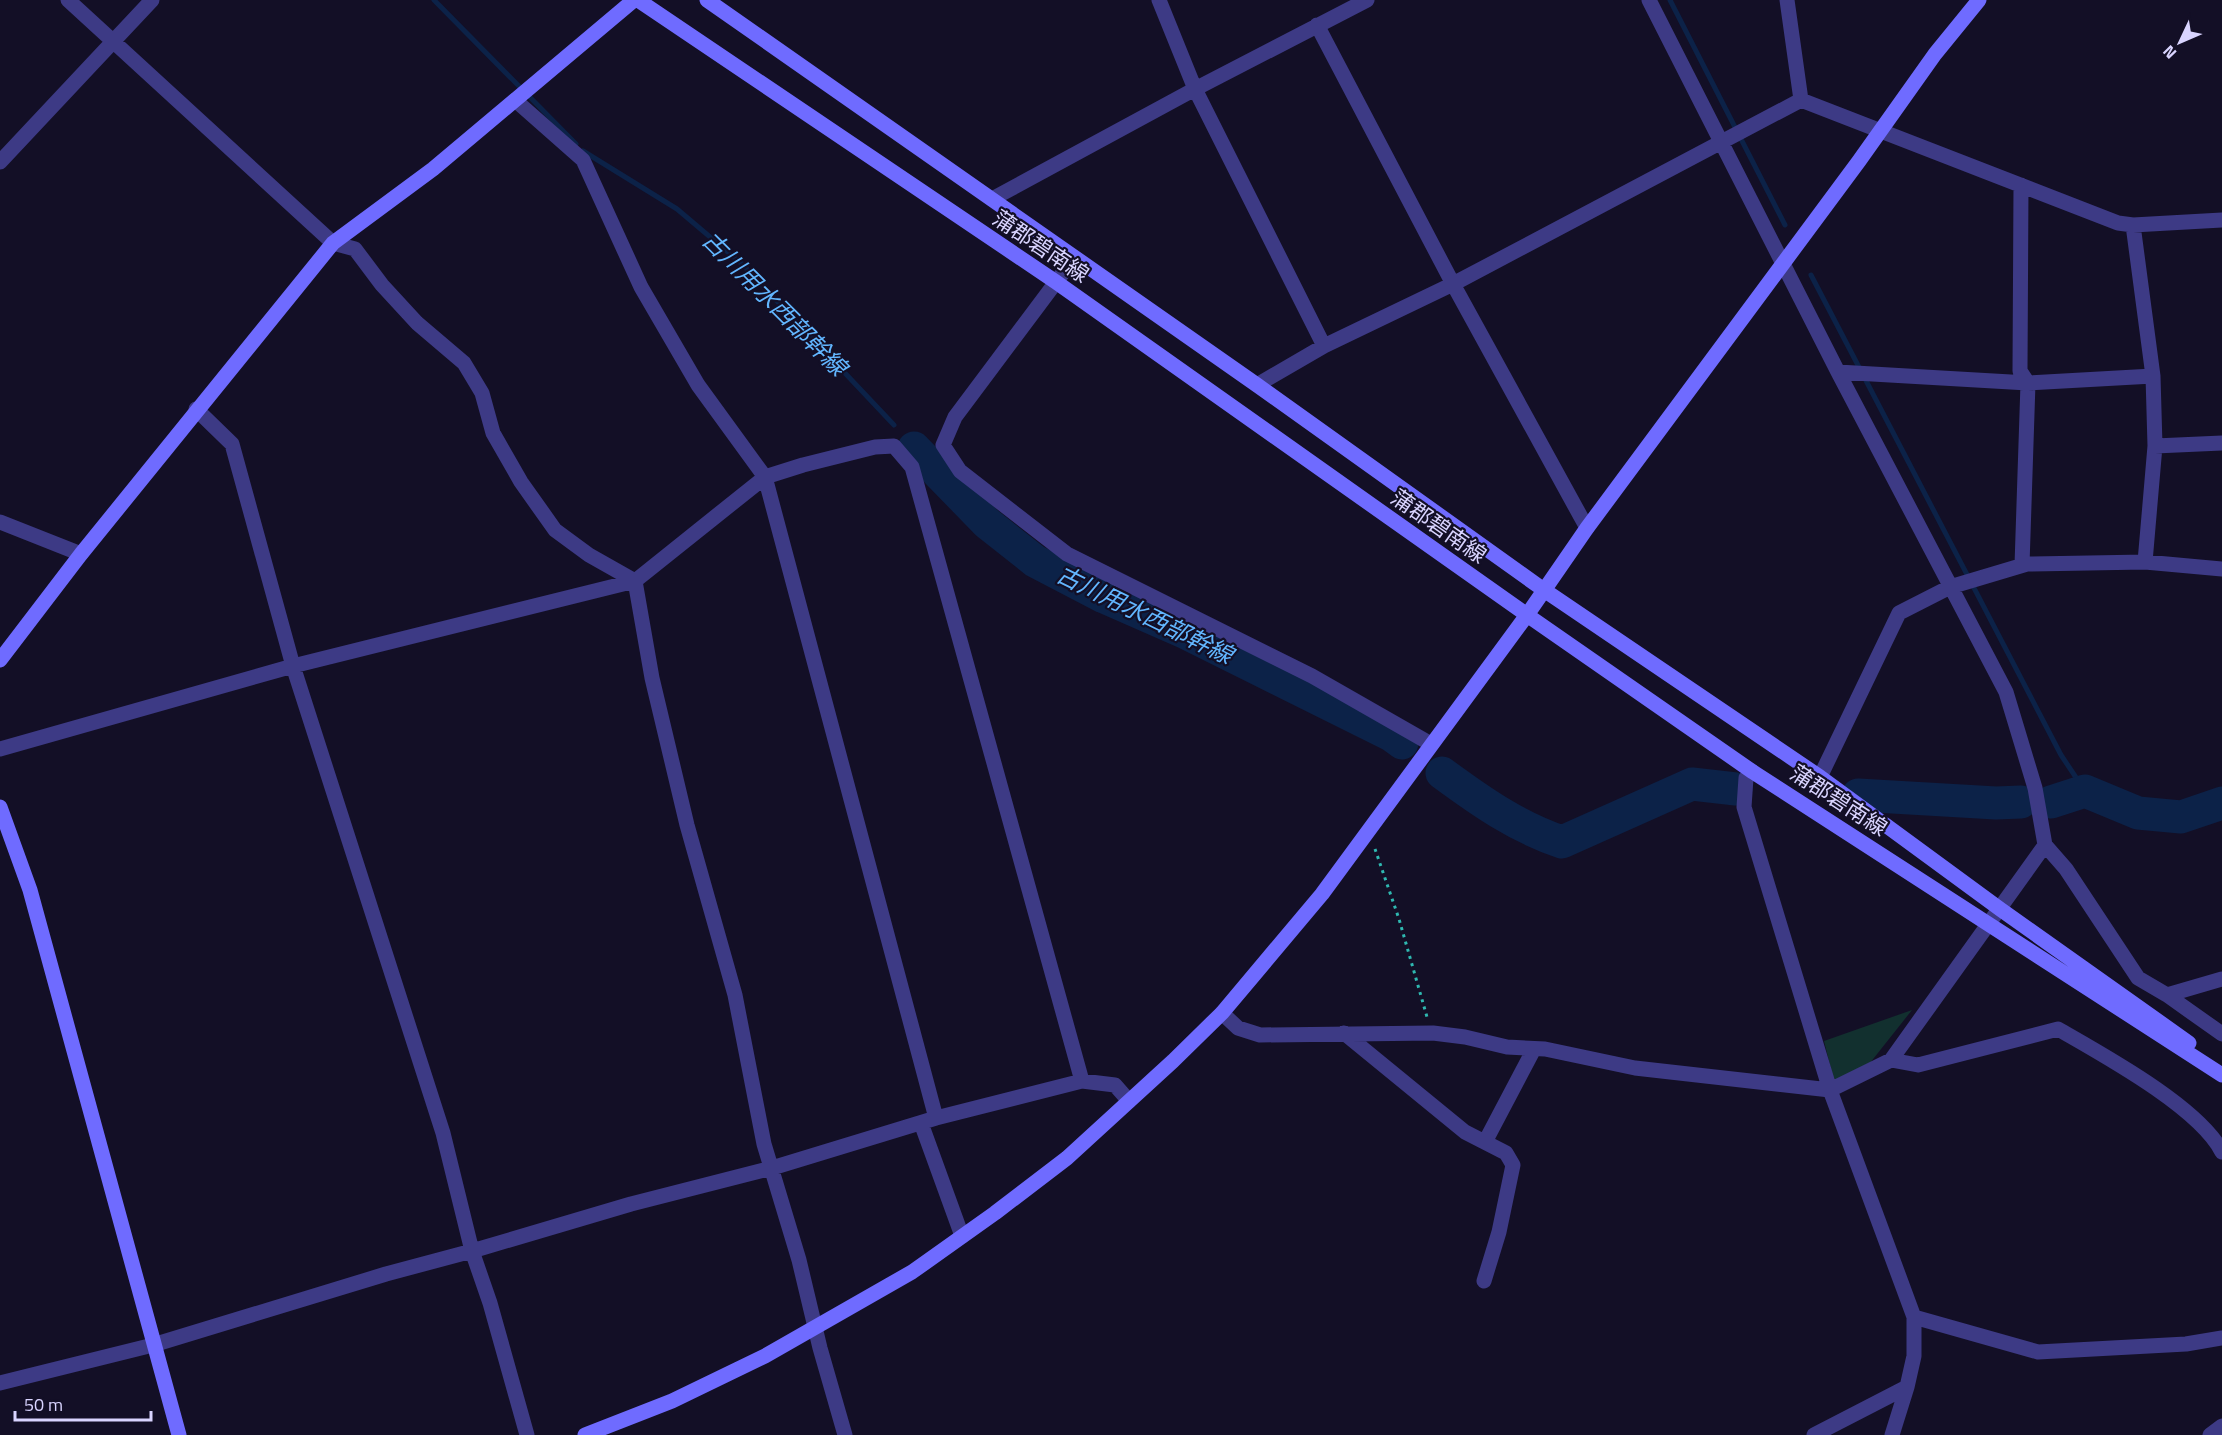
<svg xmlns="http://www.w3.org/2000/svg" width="2222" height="1435" font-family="'Titillium Web','Noto Sans JP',sans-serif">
<rect width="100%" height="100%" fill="#130f26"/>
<path fill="#12302f" d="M 1912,1010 L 1866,1068 L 1834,1081 L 1824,1041 Z"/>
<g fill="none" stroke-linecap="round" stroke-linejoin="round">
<path stroke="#0c2248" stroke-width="5" d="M 434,0 L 576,144
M 1670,0 L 1785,225
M 583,151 L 677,209 L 742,264 L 894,425
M 1811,275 L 2061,755 L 2085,791"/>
<path stroke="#0c2248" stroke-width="33" d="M 914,448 L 987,523 L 1035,561 L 1104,597 L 1186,633 L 1391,735 L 1402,743
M 1442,773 C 1480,801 1517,827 1562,842 L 1692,784 L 1736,789
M 1858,795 L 1996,803 L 2021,802
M 2051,802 L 2085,791 L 2138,813 L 2181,817 L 2222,803"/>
<path stroke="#2fb8b0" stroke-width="3" stroke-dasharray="3 4.5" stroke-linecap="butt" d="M 1375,849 L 1399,919 L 1427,1017"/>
<path stroke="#3d3a85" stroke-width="15" d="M 68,0 L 333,243 L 355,249 L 382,285 L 417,323 L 464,363 L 482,393 L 493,433 L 521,482 L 555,530 L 589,555 L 635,581
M 1159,0 L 1195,89 L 1324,346
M 1649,0 L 1838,372 L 2006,692 L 2035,788 L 2045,845 L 2066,869 L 2138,978 L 2167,995 L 2222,1034
M 1787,0 L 1801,100
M 1317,25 L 1453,284 L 1587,528
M 515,100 L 583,160 L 641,287 L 698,385 L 765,477 L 936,1118
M 0,162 L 152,0
M 2021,185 L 2020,371 L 2028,383 L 2022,565
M 992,199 L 1195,89 L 1367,0
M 2133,225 L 2153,376 L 2155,446 L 2145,562
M 1074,258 L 955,417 L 943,445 L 960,471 L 1067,554 L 1312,676 L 1431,744
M 1838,372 L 2028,383 L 2153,376
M 1257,385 L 1324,346 L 1453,284 L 1801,100 L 2118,223 L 2133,225 L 2222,220
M 196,409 L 232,444 L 293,666 L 443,1133 L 472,1251 L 490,1303 L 527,1435
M 2155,446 L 2222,443
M 0,522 L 81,554
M 635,581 L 652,678 L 687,825 L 735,995 L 764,1144 L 799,1260 L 820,1348 L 845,1435
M 0,749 L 293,666 L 635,581 L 765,477 L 803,465 L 875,447 L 894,446 L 912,467 L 1082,1081
M 1753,772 L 1746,778 L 1744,807 L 1830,1090 L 1914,1317 L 1914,1356 L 1907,1387 L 1892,1435
M 1820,777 L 1899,613 L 1950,587 L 2027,564 L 2145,562 L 2222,569
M 2167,995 L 2222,979
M 1222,1013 L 1238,1028 L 1260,1035 L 1433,1033 L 1465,1037 L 1507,1047 L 1545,1049 L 1635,1068 L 1830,1090 L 1891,1060 L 1918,1065 L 2058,1029 C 2103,1055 2199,1107 2222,1152
M 1344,1033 L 1465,1132 L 1506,1153 L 1513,1165 L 1499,1232 L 1484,1281
M 1891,1060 L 2045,845
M 921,1123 L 962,1236
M 1485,1142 L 1534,1049
M 1914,1317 L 2038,1352 L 2186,1344 L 2222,1338
M 0,1383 L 153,1345 L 386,1274 L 472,1251 L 631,1204 L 772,1168 L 936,1118 L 1082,1081 L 1115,1085 L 1129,1101
M 1814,1435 L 1907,1387
M 2210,1435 L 2222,1426"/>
<path stroke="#6f6bff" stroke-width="15" d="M 638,0 L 1056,282 L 1527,615 L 1753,772 L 2222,1075
M 707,0 L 1257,385 L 1544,590 L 1820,777 L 2000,909 L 2189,1043
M 0,660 L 81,554 L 333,243 L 433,169 L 634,0
M 0,807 L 30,890 L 179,1435
M 585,1435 L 672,1401 L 765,1356 L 912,1272 L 995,1213 L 1067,1158 L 1173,1061 L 1222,1013 L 1322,894 L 1527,615 L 1587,528 L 1859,161 L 1935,54 L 1979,0"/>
</g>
<g text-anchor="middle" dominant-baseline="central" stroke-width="4.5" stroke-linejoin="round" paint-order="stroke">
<g font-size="22" fill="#d9d4ff" stroke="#130f26">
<text transform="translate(1041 246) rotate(34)">蒲郡碧南線</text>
<text transform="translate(1439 526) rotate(35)">蒲郡碧南線</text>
<text transform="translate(1839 800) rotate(33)">蒲郡碧南線</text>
</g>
<g font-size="24" font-style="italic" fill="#62b6ff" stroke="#130f26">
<text transform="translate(775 303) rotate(45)">古川用水西部幹線</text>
<text transform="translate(1145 614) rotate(26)">古川用水西部幹線</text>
</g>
</g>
<g transform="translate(2180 42) rotate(226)" stroke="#130f26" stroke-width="4.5" paint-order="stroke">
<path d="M0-4.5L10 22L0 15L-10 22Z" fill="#d9d4ff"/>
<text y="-9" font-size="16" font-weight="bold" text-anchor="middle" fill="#d9d4ff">N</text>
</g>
<path d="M15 1411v9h136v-9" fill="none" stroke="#d9d4ff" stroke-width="3"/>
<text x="24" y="1411" font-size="18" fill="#d9d4ff" stroke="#130f26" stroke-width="4.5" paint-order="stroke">50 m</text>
</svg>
